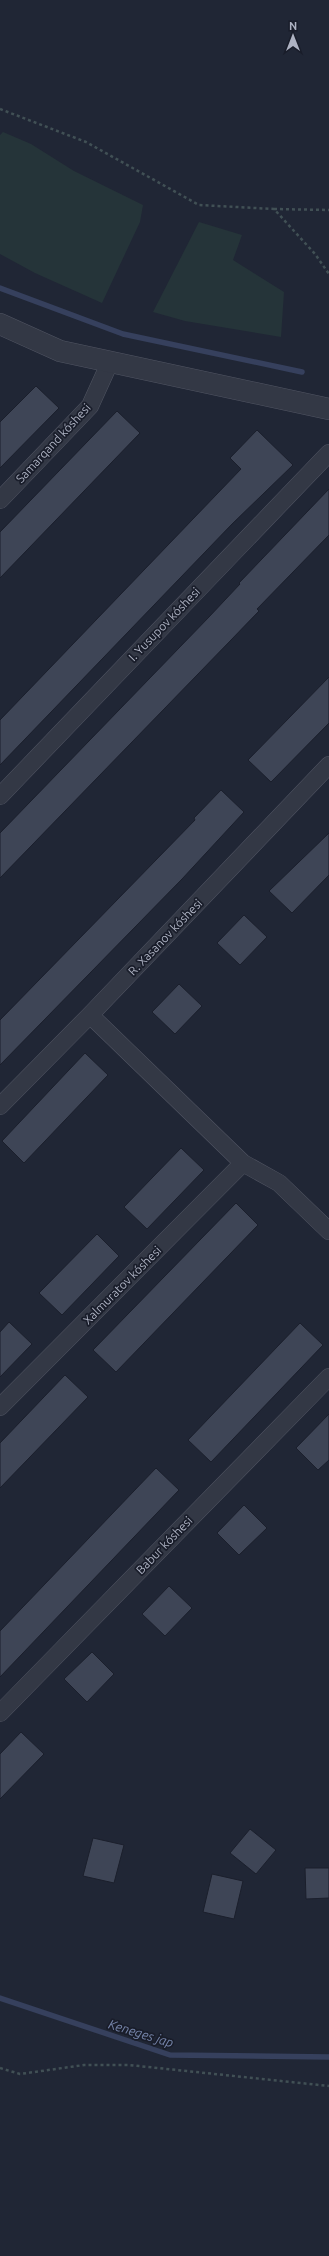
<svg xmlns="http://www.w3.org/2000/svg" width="329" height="2256" font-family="Ubuntu,sans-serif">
<rect width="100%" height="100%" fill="#202635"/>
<path fill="#253439" d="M 3,132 L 31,144 L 74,171 L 143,205 L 140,222 L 102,303 L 35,273 L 0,254 L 0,135 Z
M 199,222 L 242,235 L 233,260 L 284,292 L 281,337 L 185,321 L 153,312 Z"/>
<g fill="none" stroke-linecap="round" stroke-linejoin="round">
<path stroke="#36405d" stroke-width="5.5" d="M 0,288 L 123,334 L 302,372
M 0,1998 L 170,2055 L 329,2057"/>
</g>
<path fill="#3e4556" stroke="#1b1f2c" d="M 36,386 L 59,408 L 0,468 L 0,422 Z
M 117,411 L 140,433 L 0,578 L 0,532 Z
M 257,430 L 293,465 L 232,524 L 0,765 L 0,720 L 241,469 L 230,458 Z
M 329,489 L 329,535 L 257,609 L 259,611 L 231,640 L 0,878 L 0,833 L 209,617 L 240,584 L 239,583 Z
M 329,677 L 329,723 L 271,782 L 248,760 Z
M 221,790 L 244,812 L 182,879 L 0,1065 L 0,1020 L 195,820 L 194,818 Z
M 329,833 L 329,875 L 292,913 L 269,891 Z
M 244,915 L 267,937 L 240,965 L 217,943 Z
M 179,984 L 202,1006 L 175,1034 L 152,1012 Z
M 85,1053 L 108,1075 L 24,1163 L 2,1141 Z
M 181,1148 L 204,1170 L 147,1229 L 124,1207 Z
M 236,1203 L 258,1225 L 116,1372 L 93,1350 Z
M 97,1234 L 119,1256 L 62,1315 L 39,1293 Z
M 9,1322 L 32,1344 L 0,1377 L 0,1332 Z
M 300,1323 L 323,1345 L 211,1462 L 188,1440 Z
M 65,1375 L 88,1397 L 0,1488 L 0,1443 Z
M 329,1414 L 329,1460 L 318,1470 L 296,1448 Z
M 156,1468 L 179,1490 L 0,1677 L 0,1631 Z
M 244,1505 L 267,1528 L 239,1555 L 217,1533 Z
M 169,1586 L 192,1608 L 165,1636 L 142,1614 Z
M 92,1652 L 114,1674 L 87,1702 L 64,1679 Z
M 21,1732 L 44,1754 L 0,1799 L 0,1754 Z
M 250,1829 L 276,1850 L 256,1874 L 230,1853 Z
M 93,1838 L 124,1845 L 114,1883 L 83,1876 Z
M 305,1868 L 329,1868 L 329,1898 L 306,1899 Z
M 212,1874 L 243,1881 L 234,1919 L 203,1912 Z"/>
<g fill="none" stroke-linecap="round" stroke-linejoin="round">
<g stroke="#515563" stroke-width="18">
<path id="minor" d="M 0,500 L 90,406 L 110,362
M 0,796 L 329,453
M 90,1015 L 243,1163 L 279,1183 L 329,1231
M 0,1106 L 90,1015 L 329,765
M 0,1407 L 243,1163
M 0,1713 L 329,1377"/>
</g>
<g stroke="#515563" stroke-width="22">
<path id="tertiary" d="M 0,324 L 60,351 L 329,409"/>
</g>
<path stroke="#415055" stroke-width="2.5" stroke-dasharray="3 3" stroke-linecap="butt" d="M 0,109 L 86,142 L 199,205 L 274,209 L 315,254 L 329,274
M 274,209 L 329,210
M 0,2068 L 20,2074 L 84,2065 L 129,2065 L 329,2086"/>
<use href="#minor" stroke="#333845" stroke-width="17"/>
<use href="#tertiary" stroke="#333845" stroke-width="21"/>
</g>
<g text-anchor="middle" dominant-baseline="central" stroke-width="3.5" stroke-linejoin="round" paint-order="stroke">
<g font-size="12" fill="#adb2c2" stroke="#191d2a">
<text transform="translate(53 443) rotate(-47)">Samarqand kóshesi</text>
<text transform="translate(164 624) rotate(-46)">I. Yusupov kóshesi</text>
<text transform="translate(165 937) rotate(-46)">R. Xasanov kóshesi</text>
<text transform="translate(122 1285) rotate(-45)">Xalmuratov kóshesi</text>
<text transform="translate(164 1545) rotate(-46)">Babur kóshesi</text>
</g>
<g font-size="13" font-style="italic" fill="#7685aa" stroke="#191d2a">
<text transform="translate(141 2033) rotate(17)">Keneges jap</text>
</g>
</g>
<g transform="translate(293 36)" stroke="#191d2a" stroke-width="3" paint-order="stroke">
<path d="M0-3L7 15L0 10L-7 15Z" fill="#adb2c2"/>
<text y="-6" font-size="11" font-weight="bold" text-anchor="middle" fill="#adb2c2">N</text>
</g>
</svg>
